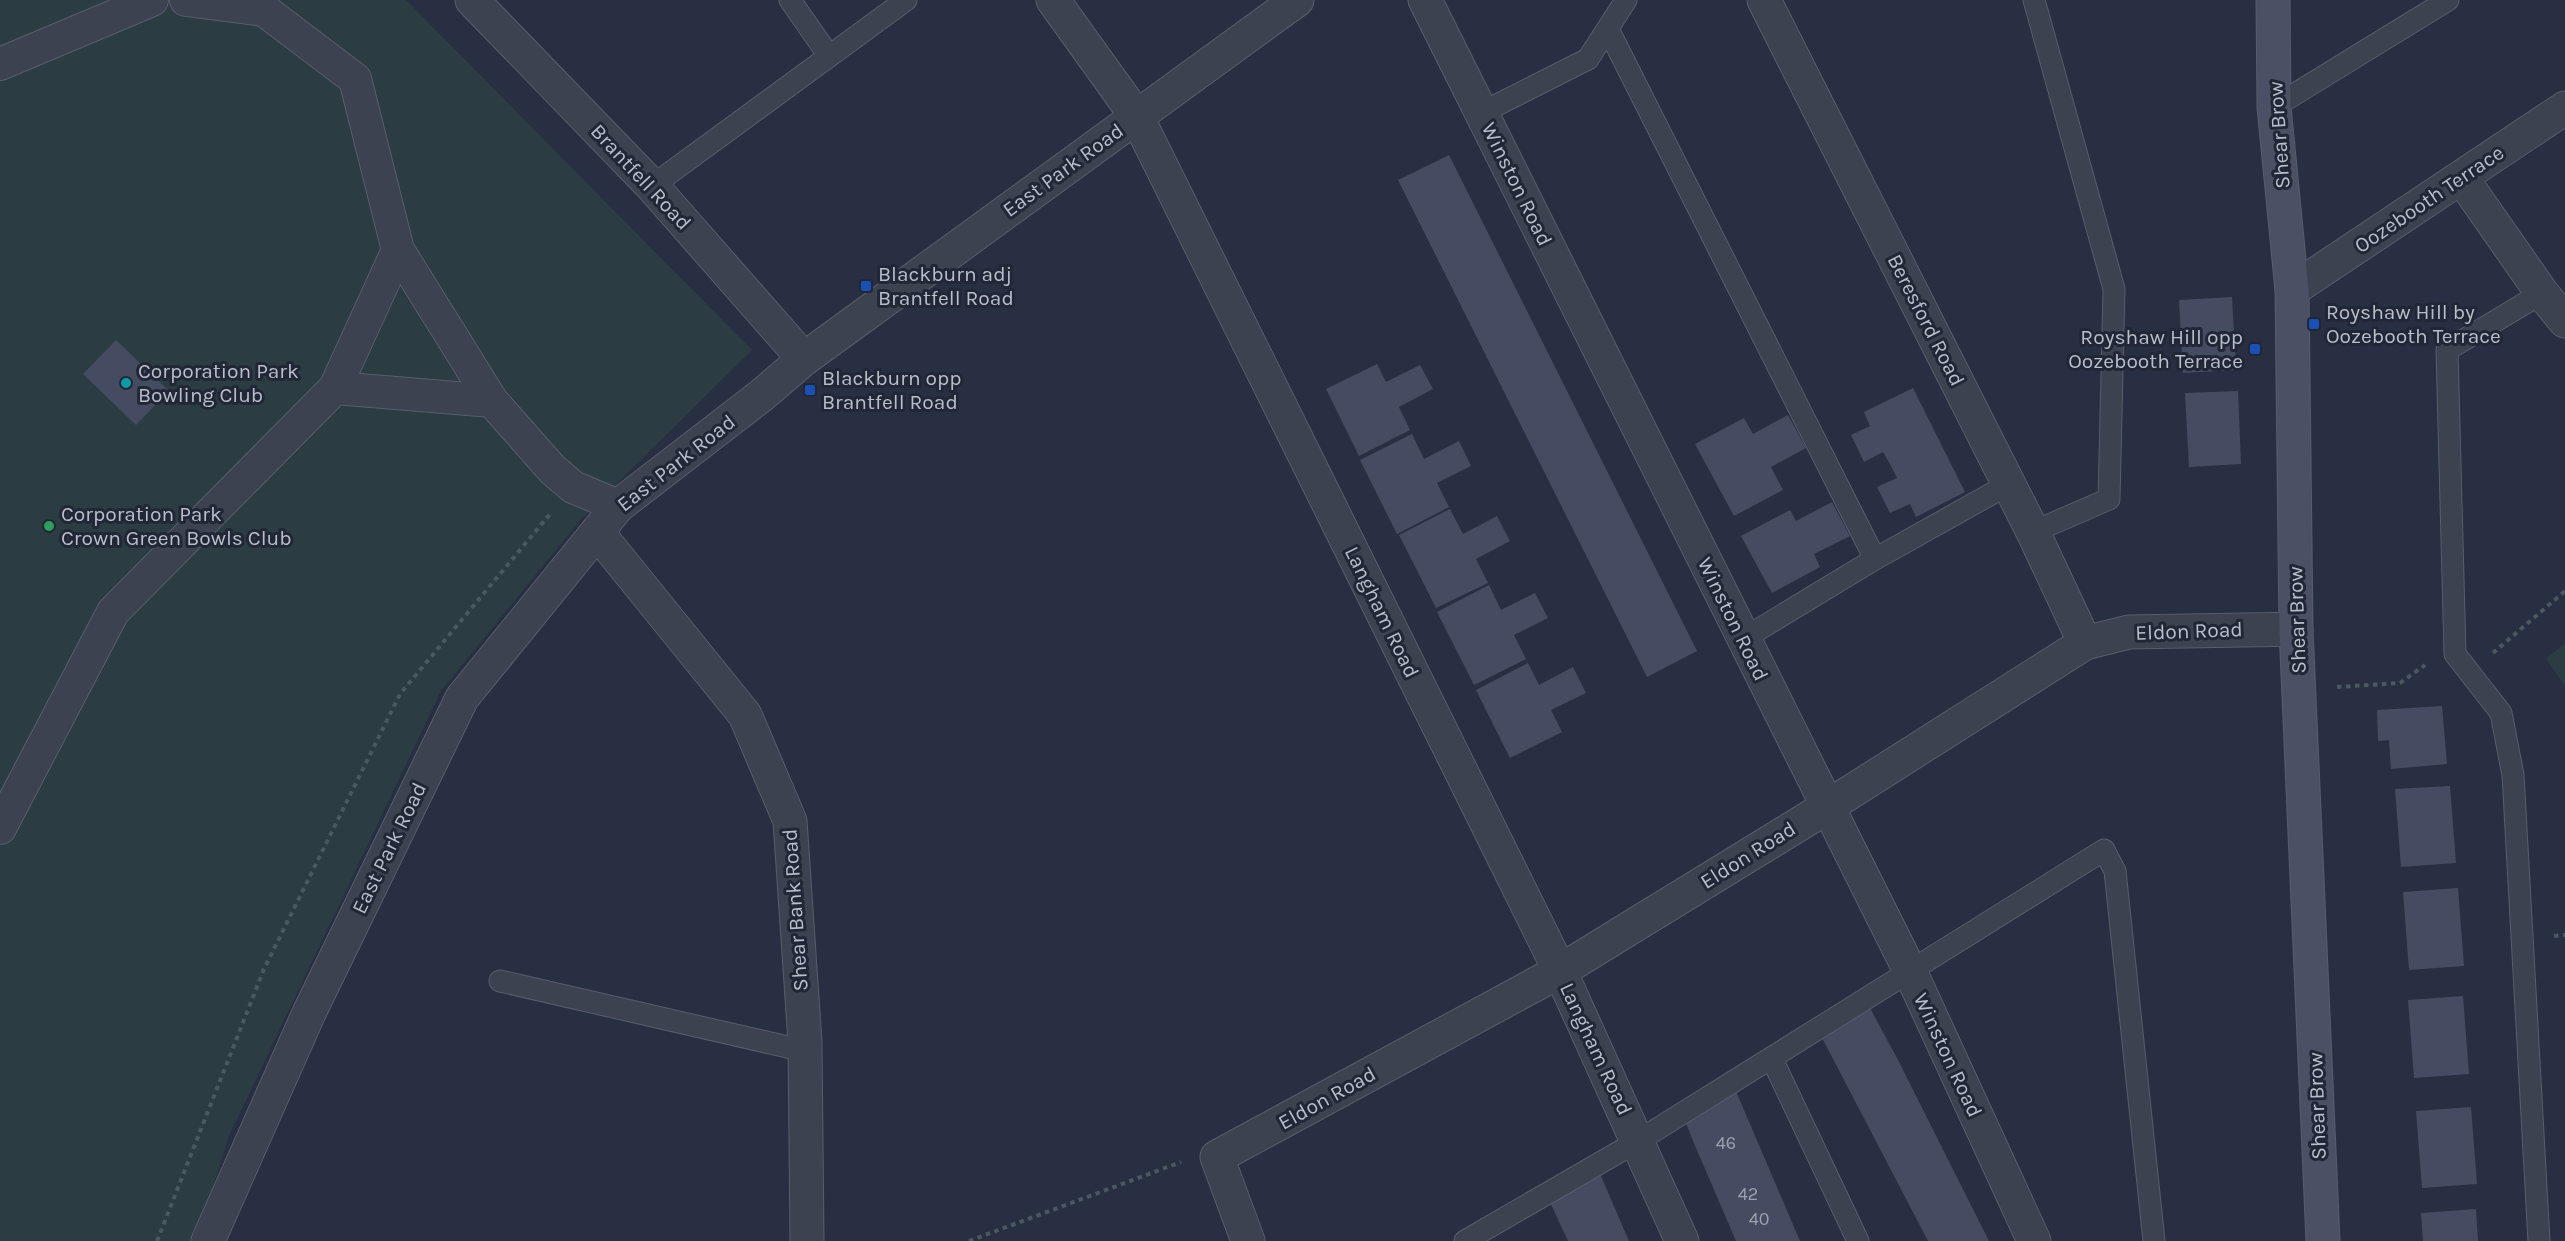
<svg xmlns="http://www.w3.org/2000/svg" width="2565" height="1241" font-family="Karla,sans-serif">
<rect width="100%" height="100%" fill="#292f42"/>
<path fill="#2b3c43" d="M 0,0 L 406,0 L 752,350 L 582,518 L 441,691 L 229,1136 L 196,1241 L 0,1241 Z
M 2565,643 L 2565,686 L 2546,659 Z"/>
<path fill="#454c61" d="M 1449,155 L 1697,651 L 1647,677 L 1398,180 Z
M 2232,297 L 2236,370 L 2183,373 L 2179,300 Z
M 116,340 L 169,391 L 136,425 L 83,374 Z
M 1377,364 L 1386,382 L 1420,365 L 1433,389 L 1399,407 L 1410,430 L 1359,456 L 1326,389 Z
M 1913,388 L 1965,492 L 1916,517 L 1910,504 L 1890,513 L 1877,487 L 1897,478 L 1890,464 L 1883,452 L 1864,462 L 1851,435 L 1870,426 L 1864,412 Z
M 2238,391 L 2241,464 L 2189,467 L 2185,393 Z
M 1788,415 L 1806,448 L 1771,467 L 1783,490 L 1734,516 L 1695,444 L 1744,418 L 1753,434 Z
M 1412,434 L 1424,459 L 1459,441 L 1471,466 L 1437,483 L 1449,507 L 1397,534 L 1360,460 Z
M 1832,502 L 1850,536 L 1814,554 L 1820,567 L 1772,593 L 1741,536 L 1790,510 L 1796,521 Z
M 1450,509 L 1463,534 L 1497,516 L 1510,541 L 1476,559 L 1488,583 L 1436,608 L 1399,535 Z
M 1489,585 L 1501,610 L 1535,593 L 1548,618 L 1514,635 L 1526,659 L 1474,685 L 1437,612 Z
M 1528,663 L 1539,685 L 1573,667 L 1586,693 L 1551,710 L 1562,732 L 1510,758 L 1476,690 Z
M 2442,706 L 2447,764 L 2391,769 L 2389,740 L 2378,741 L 2377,710 Z
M 2450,786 L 2456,863 L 2401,867 L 2395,789 Z
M 2458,888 L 2464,966 L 2409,970 L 2403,892 Z
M 2463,996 L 2469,1074 L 2414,1078 L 2408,1000 Z
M 1870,1008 L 1898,1060 L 1989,1241 L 1928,1241 L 1820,1034 Z
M 1735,1089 L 1800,1241 L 1736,1241 L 1693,1141 L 1684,1118 Z
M 2471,1107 L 2477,1184 L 2422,1188 L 2416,1111 Z
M 1598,1169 L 1629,1241 L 1568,1241 L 1550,1202 Z
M 2476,1209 L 2478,1241 L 2423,1241 L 2421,1213 Z"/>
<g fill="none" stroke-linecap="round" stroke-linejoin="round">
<g stroke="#585d6c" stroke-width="23">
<path id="service" d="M 790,0 L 829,56
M 1608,29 L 1875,559
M 2274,107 L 2448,0
M 1481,113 L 1588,59 L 1626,0
M 652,186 L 906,0
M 2033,532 L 2109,499 L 2114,289 L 2034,0
M 1743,639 L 1875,559 L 2009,484
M 500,981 L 805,1051
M 1772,1059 L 1858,1241
M 1465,1241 L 1638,1141 L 2104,850 L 2115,871 L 2154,1241
M 2539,1241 L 2513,775 L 2501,713 L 2455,654 L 2447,350 L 2542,293"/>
</g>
<g stroke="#585d6c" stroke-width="34">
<path id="pedestrian" d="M 186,0 L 264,10 L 355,79 L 398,250 L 335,388
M 0,64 L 152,0
M 398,250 L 492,401
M 0,828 L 113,612 L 335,388 L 492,401 L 552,469 L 573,487 L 618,506"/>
</g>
<g stroke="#585d6c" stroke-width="35">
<path id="minor" d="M 472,0 L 652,186 L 804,359
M 1053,0 L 1137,117 L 1560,971 L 1682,1241
M 1425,0 L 1910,971 L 2034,1241
M 1764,0 L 2033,532 L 2085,643
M 2461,177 L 2542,293 L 2565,321
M 2292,290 L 2565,108
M 597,532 L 745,715 L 790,821 L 805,1042 L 807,1241
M 208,1241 L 309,1013 L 462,698 L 618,506 L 762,395 L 804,359 L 1297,0
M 1248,1241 L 1217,1157 L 1560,971 L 1827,807 L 2085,643 L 2129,632 L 2296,629"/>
</g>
<g stroke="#585d6c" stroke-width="35">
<path id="secondary" d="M 2273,0 L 2274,107 L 2292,290 L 2296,629 L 2323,1241"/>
</g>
<path stroke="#49595f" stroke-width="4" stroke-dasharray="4.5 4.5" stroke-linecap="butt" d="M 2493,653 L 2565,591
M 2337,687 L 2400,683 L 2425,665
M 2554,936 L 2565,935
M 157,1241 L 264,969 L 400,694 L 550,514
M 969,1241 L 1181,1162"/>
<use href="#service" stroke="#3d4251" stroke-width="21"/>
<use href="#pedestrian" stroke="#3d4251" stroke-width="32"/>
<use href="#minor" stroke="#3d4251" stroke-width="33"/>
<use href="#secondary" stroke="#4b5064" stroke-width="33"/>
</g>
<g fill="#1a4fb4" stroke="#222737" stroke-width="2">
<rect x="860" y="280" width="12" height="12" rx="3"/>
<rect x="2308" y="318" width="12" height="12" rx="3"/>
<rect x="2249" y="343" width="12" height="12" rx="3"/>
<rect x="804" y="384" width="12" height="12" rx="3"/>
</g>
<circle fill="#0f9aa8" stroke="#222737" stroke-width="2" cx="126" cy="383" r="6"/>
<circle fill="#2e9e5b" stroke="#222737" stroke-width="2" cx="49" cy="526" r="6"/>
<g text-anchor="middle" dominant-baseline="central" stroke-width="6" stroke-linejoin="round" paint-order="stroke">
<g font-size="18" fill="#9da2b0">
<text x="1726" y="1143">46</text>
<text x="1748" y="1194">42</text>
<text x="1759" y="1219">40</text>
</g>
<g font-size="21" fill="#babecb" stroke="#222737">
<text transform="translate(2279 135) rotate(-94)">Shear Brow</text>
<text transform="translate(1063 170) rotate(-36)">East Park Road</text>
<text transform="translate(641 177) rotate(47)">Brantfell Road</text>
<text transform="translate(1517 184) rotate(64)">Winston Road</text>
<text transform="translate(2429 199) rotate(-34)">Oozebooth Terrace</text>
<text transform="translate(1926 320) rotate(63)">Beresford Road</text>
<text transform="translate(676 463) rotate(-38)">East Park Road</text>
<text transform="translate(1382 612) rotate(64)">Langham Road</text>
<text transform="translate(1733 619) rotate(64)">Winston Road</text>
<text transform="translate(2297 620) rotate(-92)">Shear Brow</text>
<text transform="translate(2189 631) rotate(-2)">Eldon Road</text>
<text transform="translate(389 848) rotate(-64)">East Park Road</text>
<text transform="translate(1748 855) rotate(-32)">Eldon Road</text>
<text transform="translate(795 910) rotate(-94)">Shear Bank Road</text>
<text transform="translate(1596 1049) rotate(65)">Langham Road</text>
<text transform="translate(1948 1055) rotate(65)">Winston Road</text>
<text transform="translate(1327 1098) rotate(-29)">Eldon Road</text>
<text transform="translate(2317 1106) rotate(-92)">Shear Brow</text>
</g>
<g font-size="21" fill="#babecb" stroke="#222737" text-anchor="start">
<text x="878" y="274">Blackburn adj<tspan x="878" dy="24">Brantfell Road</tspan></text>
<text x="2326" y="312">Royshaw Hill by<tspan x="2326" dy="24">Oozebooth Terrace</tspan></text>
<text x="2243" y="337" text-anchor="end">Royshaw Hill opp<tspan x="2243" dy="24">Oozebooth Terrace</tspan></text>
<text x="138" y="371">Corporation Park<tspan x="138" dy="24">Bowling Club</tspan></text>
<text x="822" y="378">Blackburn opp<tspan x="822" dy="24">Brantfell Road</tspan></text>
<text x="61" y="514">Corporation Park<tspan x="61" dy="24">Crown Green Bowls Club</tspan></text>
</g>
</g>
</svg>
